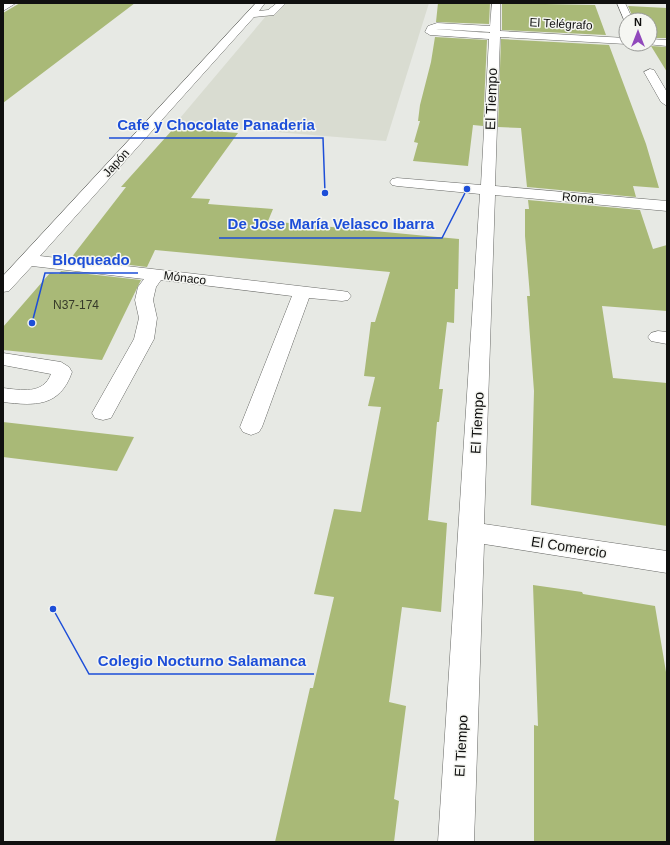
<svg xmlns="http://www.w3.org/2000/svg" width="670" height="845" font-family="Arial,sans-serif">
<rect width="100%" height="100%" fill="#e7e9e4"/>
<path fill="#d9dcd1" d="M 277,3 L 429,3 L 386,141 L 175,124 Z"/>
<path fill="#a9b977" d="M 20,3 L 135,3 L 3,103 L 3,13 Z
M 438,3 L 490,3 L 489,24 L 436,22 Z
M 502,3 L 595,5 L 606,35 L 502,30 Z
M 628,6 L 667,8 L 667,38 L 650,38 L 650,20 L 634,20 Z
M 435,37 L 487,40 L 483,126 L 473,125 L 468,166 L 413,161 L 418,143 L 414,142 L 420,121 L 418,121 L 420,105 L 431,62 Z
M 501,39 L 609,45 L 646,144 L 659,188 L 633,186 L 636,197 L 527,187 L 521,128 L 498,127 Z
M 651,46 L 667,47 L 667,72 Z
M 174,128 L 238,133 L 191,198 L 210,199 L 208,204 L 273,209 L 268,221 L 459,239 L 458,289 L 455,289 L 454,323 L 447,322 L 439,389 L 443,389 L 439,422 L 437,422 L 428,520 L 447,523 L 441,612 L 402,607 L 389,702 L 406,706 L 394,799 L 399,801 L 394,842 L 275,842 L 310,688 L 313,688 L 334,597 L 314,594 L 334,509 L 361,512 L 381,407 L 368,406 L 375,377 L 364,376 L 371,322 L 375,322 L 390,272 L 155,250 L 147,267 L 71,258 L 126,187 L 121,187 Z
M 528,200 L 640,210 L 653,249 L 667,245 L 667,311 L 602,306 L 613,378 L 667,383 L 667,526 L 531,505 L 534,391 L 527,296 L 530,296 L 525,236 L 525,209 L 529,209 Z
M 61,271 L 141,280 L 102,360 L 3,350 L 3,327 L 50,273 L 59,274 Z
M 3,422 L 134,437 L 117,471 L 3,457 Z
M 533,585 L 582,592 L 583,594 L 655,606 L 667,678 L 667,842 L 534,842 L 534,725 L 538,726 Z"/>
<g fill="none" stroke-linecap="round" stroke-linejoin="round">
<g stroke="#686966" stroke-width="1">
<path id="minor" d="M 5,3 L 16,3 L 3,11 L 3,4 Z
M 256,3 L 265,3 L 259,11 L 268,10 L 277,3 L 286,3 L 274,15 L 254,17 L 40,256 L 342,291 L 348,292 L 351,296 L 348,300 L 342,301 L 309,298 L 262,427 L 259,432 L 251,435 L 243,432 L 240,427 L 292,296 L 161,280 L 156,287 L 153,300 L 157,318 L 154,339 L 111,418 L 103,420 L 95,418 L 92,413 L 134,339 L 139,318 L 135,300 L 138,287 L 144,279 L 32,266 L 9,291 L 3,292 L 3,276 Z
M 492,3 L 500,3 L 500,31 L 626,38 L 626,44 L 500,37 L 495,186 L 667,201 L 667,211 L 495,195 L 484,524 L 667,551 L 667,573 L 484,544 L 474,842 L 438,842 L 480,194 L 397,186 L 392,185 L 390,182 L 392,179 L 397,178 L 481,185 L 489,39 L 430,35 L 425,32 L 428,26 L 437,23 L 490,26 ZM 436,29 L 438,29 L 490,32 L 490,33 Z
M 617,3 L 625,3 L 633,20 L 626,20 L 625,22 Z
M 650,39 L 667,40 L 667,46 L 646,44 L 650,44 Z
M 650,69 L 654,70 L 667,92 L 667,106 L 661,102 L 644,72 Z
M 658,331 L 667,332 L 667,344 L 651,341 L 648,337 L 651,333 Z
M 3,353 L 61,362 L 69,367 L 72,372 C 60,407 35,406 3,402 L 3,388 C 21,390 43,395 51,374 L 3,365 Z"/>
</g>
<use href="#minor" fill="#fff" fill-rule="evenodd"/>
</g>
<g text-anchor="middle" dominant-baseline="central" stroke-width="3" stroke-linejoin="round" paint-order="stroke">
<g font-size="12" fill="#10100f" stroke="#f5f6f2">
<text transform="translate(561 24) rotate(3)">El Telégrafo</text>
<text transform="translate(116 163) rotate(-48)">Japón</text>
<text transform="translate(578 198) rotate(5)">Roma</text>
<text transform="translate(185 278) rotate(7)">Mónaco</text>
</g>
<g font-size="12" fill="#363a29">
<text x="76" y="305">N37-174</text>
</g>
<g font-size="14" fill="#10100f" stroke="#f5f6f2">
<text transform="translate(491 99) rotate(-88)">El Tiempo</text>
<text transform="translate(477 423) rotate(-87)">El Tiempo</text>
<text transform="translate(569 547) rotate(9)">El Comercio</text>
<text transform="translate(461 746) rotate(-87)">El Tiempo</text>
</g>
</g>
<path fill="none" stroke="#1d4ed8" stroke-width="1.5" d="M325 193L323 138H109M467 189L442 238H219M32 323L45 273H138M53 609L89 674H314"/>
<g fill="#1d4ed8" stroke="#f5f6f2" stroke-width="1.5">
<circle cx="325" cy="193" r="4"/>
<circle cx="467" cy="189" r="4"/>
<circle cx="32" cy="323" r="4"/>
<circle cx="53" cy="609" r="4"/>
</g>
<g font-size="15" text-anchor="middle" font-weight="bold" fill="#1d4ed8" stroke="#f5f6f2" stroke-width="3" stroke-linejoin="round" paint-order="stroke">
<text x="216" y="130">Cafe y Chocolate Panaderia</text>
<text x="331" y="229">De Jose María Velasco Ibarra</text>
<text x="91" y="265">Bloqueado</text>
<text x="202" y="666">Colegio Nocturno Salamanca</text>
</g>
<rect width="670" height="845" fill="none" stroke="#10100f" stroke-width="8"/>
<g transform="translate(638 32)"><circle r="19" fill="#f5f6f2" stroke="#999a97"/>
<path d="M0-3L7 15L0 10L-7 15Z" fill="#9149bc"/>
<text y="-6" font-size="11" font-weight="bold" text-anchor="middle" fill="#10100f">N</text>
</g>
</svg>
